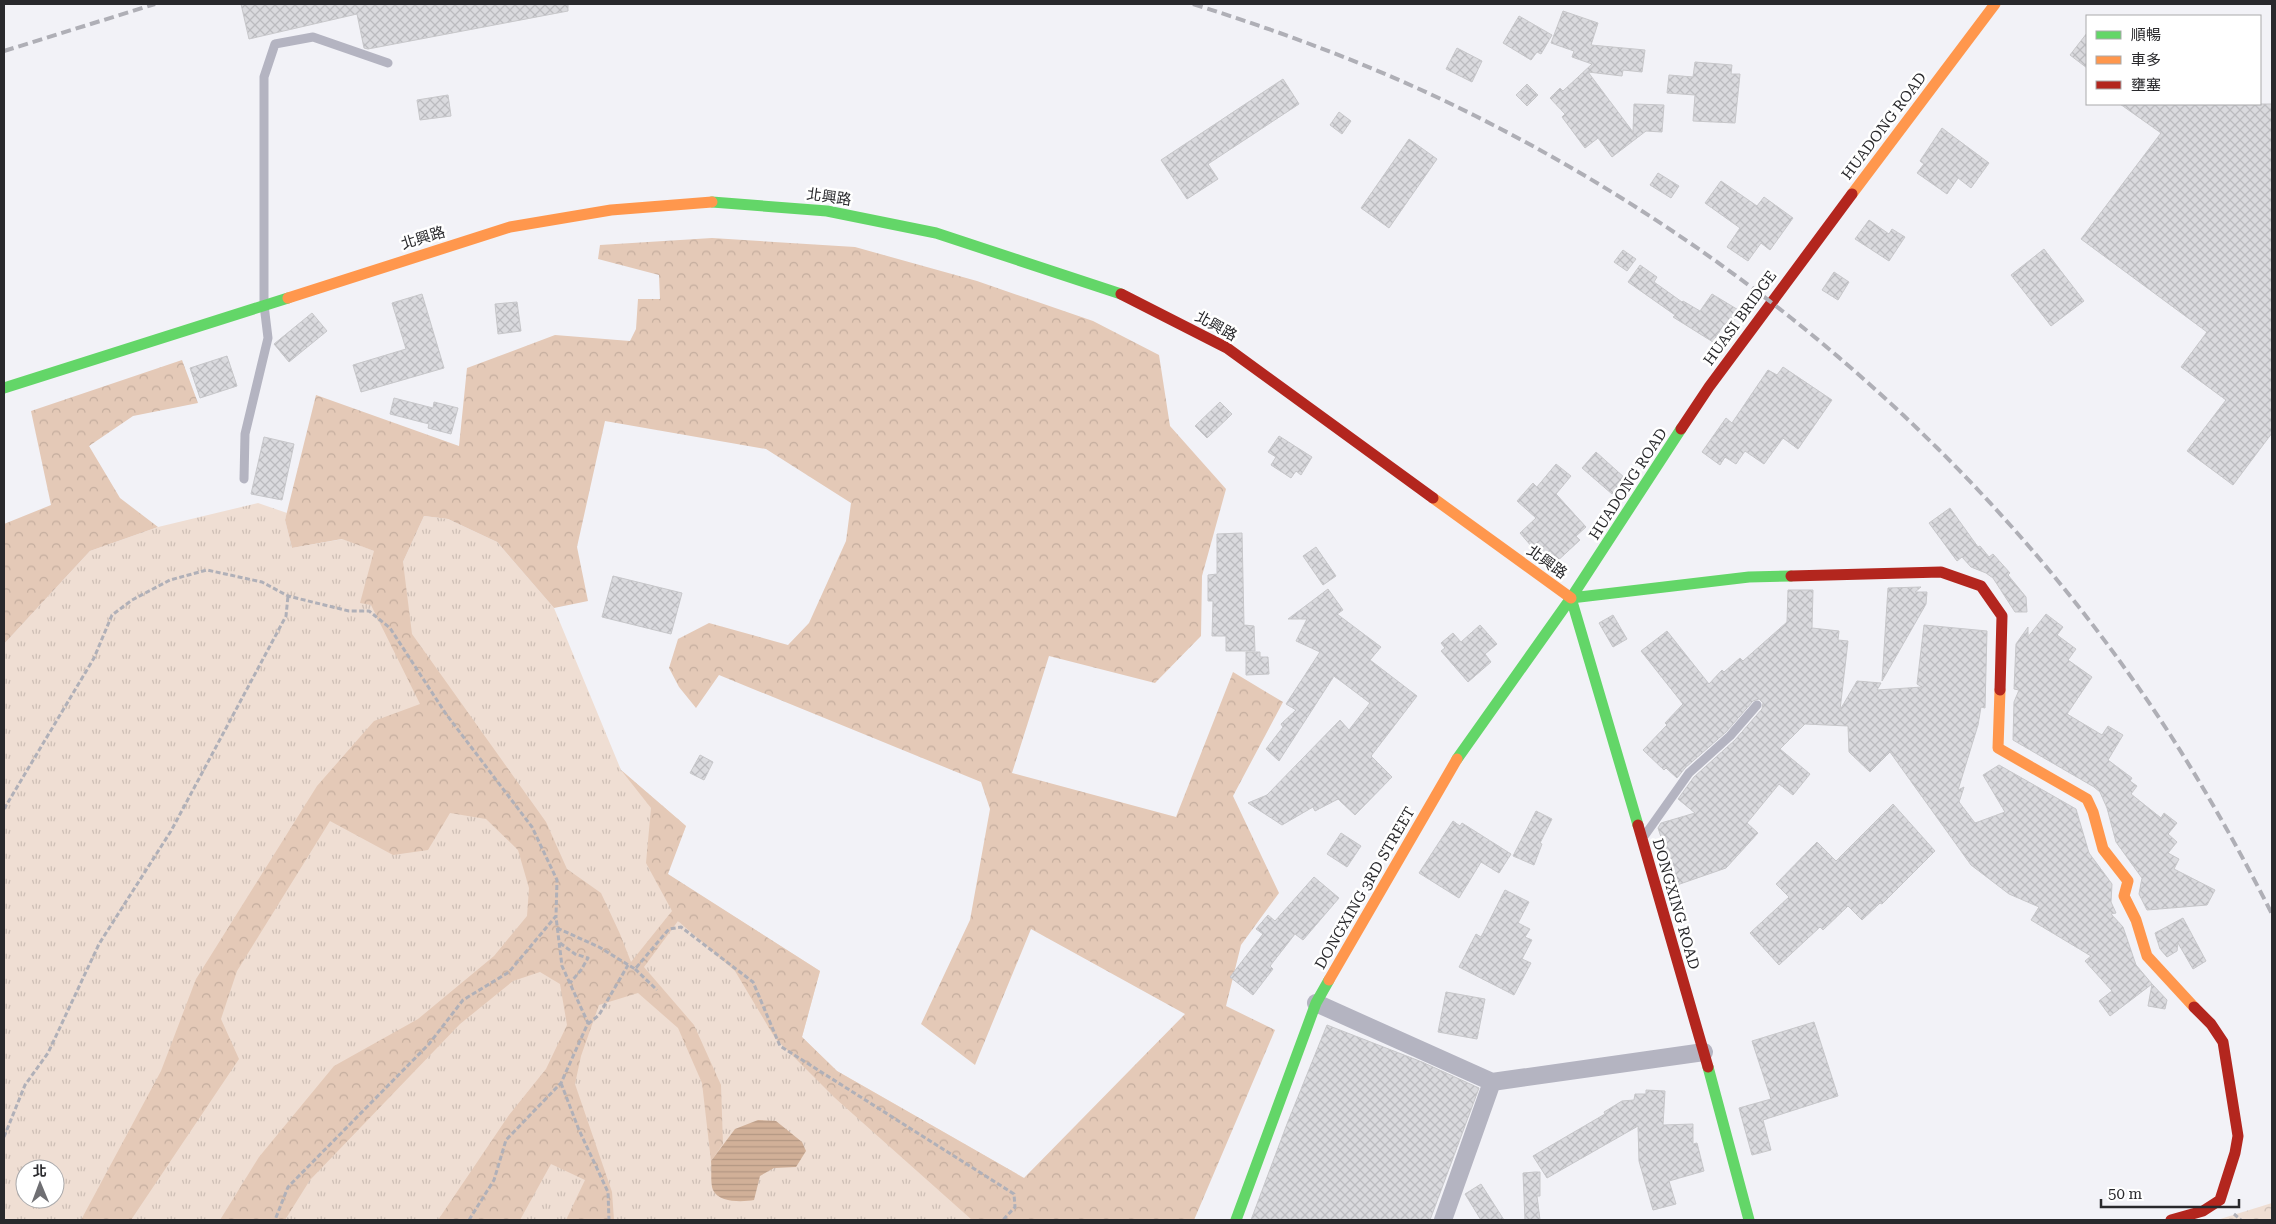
<svg xmlns="http://www.w3.org/2000/svg" width="2276" height="1224" font-family="'Roboto Serif','Noto Sans TC',serif">
<defs>
<pattern id="grass-tufts" width="24" height="20" patternUnits="userSpaceOnUse" patternTransform="scale(1.25)"><rect width="24" height="20" fill="#efded3"/><path d="M3 7l-1-3M5 7V3M7 7l1-3M15 17l-1-3M17 17v-4M19 17l1-3" fill="none" stroke="#cdbeb5"/></pattern>
<pattern id="forest-crowns" width="20" height="18" patternUnits="userSpaceOnUse" patternTransform="scale(1.25)"><rect width="20" height="18" fill="#e4c9b7"/><path d="M2 6a3 3 0 1 1 6 0M12 15a3 3 0 1 1 6 0" fill="none" stroke="#c4ad9e"/></pattern>
<pattern id="park-crowns" width="20" height="18" patternUnits="userSpaceOnUse" patternTransform="scale(1.25)"><rect width="20" height="18" fill="#efded3"/><path d="M2 6a3 3 0 1 1 6 0M12 15a3 3 0 1 1 6 0" fill="none" stroke="#cdbeb5"/></pattern>
<pattern id="water-rules" width="6" height="5" patternUnits="userSpaceOnUse" patternTransform="scale(1.25)"><rect width="6" height="5" fill="#d1b098"/><path d="M0 2.5h6" fill="none" stroke="#b39783"/></pattern>
<pattern id="building-cross-hatch" width="8" height="8" patternUnits="userSpaceOnUse" patternTransform="scale(1.25)"><rect width="8" height="8" fill="#dadade"/><path d="M0 0l8 8M0 8l8-8" fill="none" stroke="#bbbbbf"/></pattern>
</defs>
<rect width="100%" height="100%" fill="#f2f2f7"/>
<path fill="url(#grass-tufts)" fill-rule="evenodd" d="M 258,503 L 287,513 L 285,520 L 292,548 L 343,539 L 403,562 L 424,516 L 448,519 L 497,542 L 554,608 L 621,770 L 686,826 L 667,874 L 820,971 L 802,1037 L 837,1071 L 1024,1178 L 981,1220 L 4,1220 L 4,644 L 90,551 L 158,527 ZM 25,1169 L 55,1169 L 55,1199 L 25,1199 Z"/>
<path fill="url(#forest-crowns)" fill-rule="evenodd" d="M 712,238 L 855,247 L 977,281 L 1093,321 L 1159,355 L 1170,426 L 1226,489 L 1202,576 L 1201,636 L 1155,683 L 1049,656 L 1012,773 L 1176,817 L 1233,672 L 1283,702 L 1233,796 L 1279,893 L 1241,945 L 1226,1006 L 1275,1030 L 1194,1220 L 972,1220 L 835,1098 L 775,1038 L 735,971 L 678,921 L 644,967 L 694,1025 L 721,1085 L 723,1144 L 711,1161 L 702,1083 L 678,1028 L 638,993 L 599,1005 L 581,1056 L 575,1084 L 612,1192 L 614,1220 L 566,1220 L 585,1180 L 551,1164 L 520,1220 L 438,1220 L 509,1115 L 546,1069 L 567,1025 L 560,984 L 540,972 L 513,981 L 460,1024 L 310,1180 L 285,1220 L 220,1220 L 259,1157 L 334,1066 L 418,1019 L 494,956 L 527,916 L 529,888 L 518,850 L 486,819 L 450,813 L 428,850 L 393,855 L 330,821 L 237,971 L 221,1019 L 239,1059 L 131,1220 L 81,1220 L 161,1071 L 196,979 L 317,786 L 374,721 L 420,704 L 371,605 L 360,603 L 374,551 L 342,539 L 292,548 L 285,520 L 316,395 L 459,446 L 467,368 L 555,335 L 630,341 L 636,329 L 638,299 L 660,299 L 659,275 L 598,259 L 600,245 ZM 605,421 L 766,449 L 851,503 L 846,541 L 809,623 L 788,645 L 709,623 L 678,639 L 669,668 L 679,687 L 696,708 L 719,675 L 981,782 L 990,809 L 970,920 L 921,1024 L 975,1065 L 1031,929 L 1185,1014 L 1024,1178 L 837,1071 L 802,1037 L 820,971 L 668,874 L 686,826 L 621,770 L 651,808 L 646,863 L 672,911 L 631,962 L 620,934 L 601,893 L 567,869 L 546,822 L 412,634 L 403,562 L 424,516 L 448,519 L 497,542 L 554,608 L 588,601 L 577,547 Z
M 182,360 L 198,403 L 133,416 L 89,446 L 120,498 L 158,527 L 90,551 L 4,644 L 4,524 L 51,505 L 31,411 Z"/>
<path fill="url(#park-crowns)" d="M 2272,1203 L 2272,1220 L 2217,1220 Z"/>
<path fill="url(#water-rules)" d="M 758,1120 L 776,1121 L 802,1142 L 806,1151 L 796,1167 L 774,1168 L 760,1176 L 754,1200 C 743,1202 719,1203 713,1190 C 710,1183 712,1169 711,1161 L 735,1129 Z"/>
<path fill="url(#building-cross-hatch)" stroke="#c7c7ca" d="M 241,4 L 568,4 L 568,11 L 368,49 L 364,48 L 357,14 L 249,39 Z
M 1563,11 L 1598,23 L 1591,45 L 1645,50 L 1642,72 L 1623,70 L 1622,76 L 1588,72 L 1633,132 L 1634,104 L 1664,105 L 1662,132 L 1646,131 L 1612,157 L 1598,138 L 1585,148 L 1562,117 L 1565,114 L 1550,98 L 1560,88 L 1563,91 L 1592,64 L 1572,57 L 1574,51 L 1551,43 Z
M 1519,16 L 1552,35 L 1541,54 L 1537,52 L 1531,60 L 1503,43 Z
M 2087,33 L 2087,68 L 2070,55 Z
M 1457,48 L 1482,61 L 1472,82 L 1446,69 Z
M 1695,62 L 1732,65 L 1731,74 L 1740,74 L 1735,123 L 1693,121 L 1695,95 L 1667,93 L 1669,75 L 1693,77 Z
M 1283,79 L 1299,104 L 1208,164 L 1218,179 L 1187,199 L 1161,160 Z
M 1527,84 L 1538,95 L 1527,106 L 1516,95 Z
M 448,95 L 451,116 L 420,120 L 417,100 Z
M 2120,104 L 2272,104 L 2272,433 L 2233,485 L 2187,451 L 2226,400 L 2181,367 L 2207,332 L 2081,239 L 2161,133 Z
M 1339,112 L 1351,121 L 1342,134 L 1330,125 Z
M 1942,128 L 1989,163 L 1971,188 L 1958,178 L 1947,194 L 1917,173 L 1924,164 L 1920,161 Z
M 1409,139 L 1437,159 L 1389,228 L 1361,208 Z
M 1658,173 L 1679,186 L 1671,198 L 1650,185 Z
M 1721,181 L 1757,206 L 1764,197 L 1793,218 L 1770,250 L 1761,243 L 1748,261 L 1727,247 L 1740,228 L 1705,203 Z
M 1869,220 L 1889,234 L 1892,229 L 1905,237 L 1889,261 L 1855,239 Z
M 2044,249 L 2084,301 L 2051,326 L 2011,275 Z
M 1623,250 L 1636,259 L 1627,271 L 1614,262 Z
M 1640,265 L 1657,277 L 1654,282 L 1682,302 L 1683,301 L 1700,311 L 1712,294 L 1740,311 L 1730,327 L 1724,324 L 1713,342 L 1673,317 L 1675,315 L 1628,282 Z
M 1834,272 L 1849,282 L 1838,300 L 1822,290 Z
M 422,294 L 444,368 L 361,392 L 353,365 L 406,349 L 392,303 Z
M 517,302 L 521,331 L 498,334 L 495,304 Z
M 312,313 L 327,331 L 289,362 L 274,344 Z
M 227,356 L 237,386 L 200,398 L 190,368 Z
M 1783,367 L 1832,400 L 1798,449 L 1783,438 L 1764,464 L 1745,451 L 1736,464 L 1725,457 L 1720,465 L 1702,452 L 1726,418 L 1732,423 L 1768,370 L 1777,375 Z
M 394,398 L 433,408 L 434,402 L 458,408 L 451,434 L 428,428 L 429,424 L 390,414 Z
M 1220,402 L 1232,414 L 1207,438 L 1195,426 Z
M 1279,436 L 1312,457 L 1301,475 L 1296,471 L 1291,478 L 1271,465 L 1276,457 L 1268,452 Z
M 264,437 L 294,444 L 282,500 L 251,494 Z
M 1596,452 L 1626,479 L 1612,494 L 1582,468 Z
M 1556,464 L 1571,476 L 1556,494 L 1586,527 L 1576,536 L 1580,540 L 1554,564 L 1536,544 L 1532,547 L 1520,533 L 1536,518 L 1517,501 L 1533,483 L 1537,487 Z
M 1950,508 L 1978,547 L 1980,546 L 1989,557 L 1993,554 L 2010,573 L 2008,575 L 2026,597 L 2027,612 L 2015,612 L 1993,578 L 1986,573 L 1971,567 L 1962,557 L 1957,561 L 1929,523 Z
M 1242,533 L 1244,625 L 1254,626 L 1255,651 L 1226,651 L 1226,636 L 1212,636 L 1213,601 L 1208,601 L 1208,575 L 1217,574 L 1217,534 Z
M 1316,547 L 1336,576 L 1323,585 L 1303,556 Z
M 613,576 L 682,593 L 671,634 L 602,617 Z
M 1921,587 L 1915,592 L 1927,592 L 1926,604 L 1882,681 L 1888,588 Z
M 1328,589 L 1343,610 L 1337,614 L 1381,647 L 1370,660 L 1417,696 L 1371,756 L 1392,777 L 1355,815 L 1338,799 L 1315,811 L 1313,807 L 1282,825 L 1248,803 L 1267,795 L 1340,720 L 1349,730 L 1370,703 L 1334,676 L 1279,761 L 1266,749 L 1283,727 L 1281,724 L 1296,710 L 1286,704 L 1320,652 L 1296,641 L 1307,619 L 1288,619 Z
M 1788,590 L 1813,590 L 1812,628 L 1839,631 L 1838,640 L 1848,641 L 1840,710 L 1857,681 L 1881,683 L 1877,690 L 1922,687 L 1917,684 L 1924,625 L 1987,631 L 1985,708 L 1981,707 L 1978,725 L 1958,790 L 1964,787 L 1959,802 L 1975,823 L 2005,812 L 1983,775 L 1999,765 L 2076,809 L 2089,853 L 2112,884 L 2111,902 L 2116,913 L 2111,914 L 2123,927 L 2136,965 L 2152,984 L 2110,1016 L 2099,1001 L 2112,991 L 2085,961 L 2091,956 L 2031,920 L 2039,907 L 2009,894 L 1971,865 L 1890,752 L 1870,772 L 1849,752 L 1848,726 L 1805,724 L 1780,749 L 1810,774 L 1793,795 L 1779,784 L 1747,823 L 1758,833 L 1726,868 L 1677,885 L 1658,828 L 1661,823 L 1695,813 L 1678,799 L 1694,777 L 1735,740 L 1762,709 L 1763,703 L 1759,699 L 1753,701 L 1726,732 L 1685,768 L 1677,778 L 1666,768 L 1664,770 L 1643,750 L 1667,725 L 1665,723 L 1683,704 L 1641,651 L 1667,631 L 1709,684 L 1722,670 L 1724,672 L 1740,658 L 1743,661 L 1787,622 Z
M 2046,614 L 2063,627 L 2057,635 L 2076,649 L 2068,660 L 2092,677 L 2067,714 L 2102,735 L 2108,726 L 2123,735 L 2108,760 L 2132,778 L 2130,781 L 2137,786 L 2131,794 L 2161,818 L 2164,813 L 2177,823 L 2168,834 L 2177,842 L 2168,853 L 2179,859 L 2174,869 L 2215,890 L 2207,905 L 2147,910 L 2139,894 L 2142,878 L 2116,842 L 2107,808 L 2100,792 L 2094,787 L 2013,740 L 2014,702 L 2019,690 L 2014,689 L 2016,644 L 2028,627 L 2028,637 Z
M 1613,615 L 1627,639 L 1613,647 L 1599,623 Z
M 1480,625 L 1497,644 L 1485,654 L 1491,662 L 1468,682 L 1441,651 L 1445,648 L 1441,643 L 1453,633 L 1461,642 Z
M 1246,652 L 1260,652 L 1260,657 L 1268,657 L 1269,674 L 1246,675 Z
M 700,755 L 713,762 L 704,780 L 690,773 Z
M 1893,804 L 1935,851 L 1882,904 L 1880,903 L 1862,920 L 1848,906 L 1823,930 L 1820,927 L 1779,965 L 1750,933 L 1789,897 L 1776,884 L 1817,842 L 1836,861 Z
M 1536,811 L 1552,819 L 1540,843 L 1542,844 L 1534,865 L 1513,856 Z
M 1453,821 L 1460,826 L 1462,823 L 1511,854 L 1499,873 L 1481,862 L 1459,898 L 1419,873 Z
M 1341,833 L 1361,846 L 1347,867 L 1327,854 Z
M 1314,877 L 1339,898 L 1303,940 L 1295,934 L 1270,966 L 1273,969 L 1253,995 L 1230,977 L 1263,934 L 1256,929 L 1268,915 L 1275,921 Z
M 1505,890 L 1529,902 L 1518,923 L 1530,929 L 1525,937 L 1532,940 L 1522,959 L 1531,963 L 1514,995 L 1459,967 L 1476,934 L 1481,937 Z
M 2183,918 L 2206,961 L 2193,969 L 2178,943 L 2177,951 L 2167,957 L 2160,949 L 2155,933 Z
M 2152,984 L 2167,1000 L 2165,1009 L 2148,1006 Z
M 1446,992 L 1485,999 L 1477,1039 L 1438,1032 Z
M 1814,1022 L 1838,1096 L 1763,1120 L 1771,1150 L 1752,1155 L 1739,1108 L 1771,1099 L 1752,1041 Z
M 1327,1025 L 1422,1062 L 1479,1088 L 1430,1220 L 1251,1220 L 1287,1124 Z
M 1646,1090 L 1665,1091 L 1663,1125 L 1693,1124 L 1693,1144 L 1697,1143 L 1704,1171 L 1669,1181 L 1676,1204 L 1653,1210 L 1639,1161 L 1638,1126 L 1547,1178 L 1533,1156 L 1605,1114 L 1604,1112 L 1622,1101 L 1634,1100 L 1635,1094 L 1646,1094 Z
M 1535,1172 L 1540,1172 L 1540,1196 L 1537,1196 L 1540,1220 L 1525,1220 L 1523,1173 Z
M 1481,1184 L 1504,1220 L 1481,1220 L 1465,1194 Z"/>
<g fill="none" stroke-linecap="round" stroke-linejoin="round">
<path stroke="#b0b0b8" stroke-width="3" stroke-dasharray="5 2.5" stroke-linecap="butt" d="M 4,809 L 94,658 L 112,615 L 132,600 L 170,580 L 207,570 L 262,582 L 288,596 L 349,611 L 369,611 L 390,628 L 446,714 L 532,827 L 557,880 L 556,916 L 509,972 L 463,1000 L 429,1044 L 288,1187 L 275,1220
M 557,928 L 599,947 L 635,969 L 669,929 L 681,927 L 753,982 L 780,1046 L 1014,1194 L 1015,1207 L 1003,1220
M 560,943 L 575,954 L 588,958 L 581,970 L 570,983
M 635,969 L 657,990
M 588,1024 L 599,1015 L 628,965
M 561,1083 L 579,1130 L 608,1192 L 609,1220
M 4,1137 L 25,1085 L 48,1053 L 99,944 L 171,831 L 286,616 L 288,596
M 2234,1214 L 2241,1220
M 469,1220 L 494,1180 L 506,1140 L 561,1083 L 588,1023 L 562,966 L 556,917"/>
<path stroke="#b4b4c1" stroke-width="9" d="M 244,479 L 245,434 L 268,338 L 264,305 L 264,77 L 275,44 L 313,37 L 388,63
M 1645,835 L 1689,773 L 1730,736 L 1757,705"/>
<path stroke="#b4b4c1" stroke-width="18" d="M 1316,1003 L 1492,1082 L 1704,1052
M 1443,1220 L 1492,1082"/>
<path stroke="#63d668" stroke-width="11" d="M 712,202 L 827,211 L 936,233 L 1121,294
M 4,388 L 288,298
M 1571,598 L 1749,577 L 1791,576
M 1571,598 L 1638,825
M 1457,759 L 1571,598 L 1681,429
M 1708,1067 L 1749,1220
M 1236,1220 L 1316,1003 L 1329,980"/>
<path stroke="#ff974d" stroke-width="11" d="M 1852,194 L 1995,4
M 288,298 L 510,227 L 611,210 L 712,202
M 1433,498 L 1571,598
M 2000,690 L 1998,748 L 2087,799 L 2093,812 L 2103,849 L 2128,881 L 2124,896 L 2136,920 L 2147,956 L 2194,1007
M 1329,980 L 1457,759"/>
<path stroke="#b3261e" stroke-width="11" d="M 1121,294 L 1227,348 L 1433,498
M 1681,429 L 1709,387 L 1852,194
M 1791,576 L 1941,572 L 1981,586 L 2002,616 L 2000,690
M 1638,825 L 1708,1067
M 2171,1220 L 2203,1211 L 2220,1200 L 2235,1153 L 2238,1136 L 2223,1042 L 2211,1024 L 2194,1007"/>
<path stroke="#afafb6" stroke-width="4" stroke-dasharray="10 5" stroke-linecap="butt" d="M 1193,4 C 1279,31 1363,62 1445,101 C 1739,242 1994,462 2171,736 C 2208,794 2241,853 2272,914
M 4,51 L 155,4"/>
</g>
<g text-anchor="middle" dominant-baseline="central" stroke-width="5" stroke-linejoin="round" paint-order="stroke">
<g font-size="15" fill="#29292c" stroke="#fff">
<text transform="translate(1884 126) rotate(-53)">HUADONG ROAD</text>
<text transform="translate(829 197) rotate(8)">北興路</text>
<text transform="translate(423 238) rotate(-17)">北興路</text>
<text transform="translate(1740 318) rotate(-54)">HUASI BRIDGE</text>
<text transform="translate(1216 326) rotate(29)">北興路</text>
<text transform="translate(1628 484) rotate(-57)">HUADONG ROAD</text>
<text transform="translate(1547 562) rotate(36)">北興路</text>
<text transform="translate(1365 888) rotate(-60)">DONGXING 3RD STREET</text>
<text transform="translate(1676 904) rotate(74)">DONGXING ROAD</text>
</g>
</g>
<rect width="2276" height="1224" fill="none" stroke="#29292c" stroke-width="10"/>
<rect x="2086" y="15" width="175" height="90" fill="#ffffff" stroke="#a9a9ab"/>
<rect x="2096" y="31" width="25" height="8" fill="#63d668" stroke="#a9a9ab"/>
<text x="2131" y="40" font-size="15" fill="#29292c">順暢</text>
<rect x="2096" y="56" width="25" height="8" fill="#ff974d" stroke="#a9a9ab"/>
<text x="2131" y="65" font-size="15" fill="#29292c">車多</text>
<rect x="2096" y="81" width="25" height="8" fill="#b3261e" stroke="#a9a9ab"/>
<text x="2131" y="90" font-size="15" fill="#29292c">壅塞</text>
<g transform="translate(40 1184) rotate(359)"><circle r="24" fill="#ffffff" stroke="#a9a9ab"/>
<path d="M0-4L9 19L0 12L-9 19Z" fill="#6f6f73"/>
<text y="-8" font-size="14" font-weight="bold" text-anchor="middle" fill="#29292c">北</text>
</g>
<path d="M2101 1199v8h138v-8" fill="none" stroke="#29292c" stroke-width="2.5"/>
<text x="2108" y="1199" font-size="15" fill="#29292c" stroke="#ffffff" stroke-width="4" paint-order="stroke">50 m</text>
</svg>
